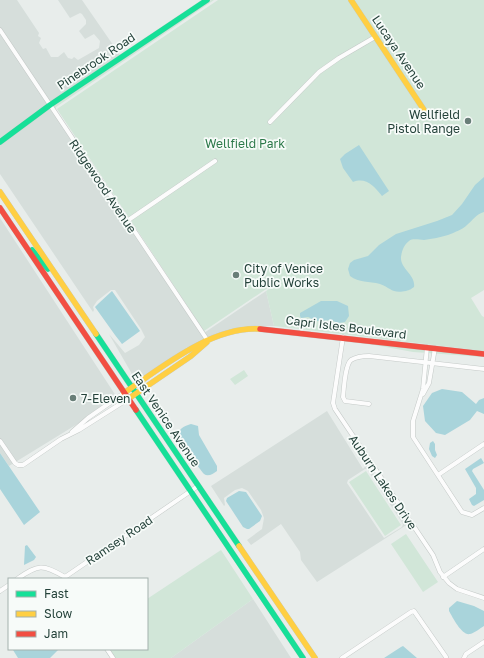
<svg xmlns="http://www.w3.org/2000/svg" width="484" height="658" font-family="'Golos Text',sans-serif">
<rect width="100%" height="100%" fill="#e8edeb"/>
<path fill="#d6dedb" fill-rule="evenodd" d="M 0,0 L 17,0 L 39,33 L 38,36 L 41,38 L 39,43 L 43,49 L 46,48 L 51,57 L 58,57 L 64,52 L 68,58 L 72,59 L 74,57 L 78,60 L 99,48 L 100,41 L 94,34 L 85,39 L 79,31 L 86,24 L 86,20 L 82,14 L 80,13 L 70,18 L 58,0 L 82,0 L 120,55 L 0,139 Z
M 52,107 L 204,333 L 266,291 L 274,326 L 244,326 L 219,333 L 186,348 L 136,381 L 109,334 L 125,353 L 139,345 L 145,337 L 141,329 L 115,290 L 111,290 L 97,301 L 93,307 L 94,310 L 93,312 L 0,174 L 0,145 Z
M 0,218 L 118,399 L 9,466 L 0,453 Z
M 327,411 L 363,469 L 367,464 L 408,524 L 317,582 L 301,560 L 300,552 L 281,524 L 251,545 L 247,540 L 262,529 L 264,518 L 261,510 L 248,491 L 242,488 L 235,490 L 224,498 L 225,505 L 224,506 L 211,486 ZM 365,469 L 367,469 L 403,524 L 402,527 L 384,538 L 347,483 L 348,480 Z
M 253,599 L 291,658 L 171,658 Z"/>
<path fill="#d1e6d8" d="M 211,0 L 214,0 L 56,107 L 55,110 L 52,107 Z
M 218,0 L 484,0 L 484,290 L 471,298 L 482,316 L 484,317 L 484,351 L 274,326 L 266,291 L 275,285 L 275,283 L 204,331 L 57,109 Z
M 353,341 L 484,356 L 484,357 L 413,352 Z
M 244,370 L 248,376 L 235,385 L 230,379 Z
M 366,471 L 401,525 L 385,536 L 349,482 Z
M 406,534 L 438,582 L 423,592 L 391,544 Z
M 221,550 L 253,599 L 171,658 L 110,658 L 104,649 L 147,649 L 147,599 Z"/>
<path fill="#a9d4db" d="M 359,145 L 389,191 L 382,196 C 374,186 366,177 353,182 L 343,168 L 340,159 L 345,154 Z
M 484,177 L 484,212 C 476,214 473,220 467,225 C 462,230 455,232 448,235 C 441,237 432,239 424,240 C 419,240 413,238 409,241 C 404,245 402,250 401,257 C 400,269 416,275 414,287 C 411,289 410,290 406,291 C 392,294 391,288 380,284 C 369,281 359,283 350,276 L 348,269 L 350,263 L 354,260 L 368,256 L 379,245 L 396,234 L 437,221 L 452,215 L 462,204 L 475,185 Z
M 112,291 L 140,331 L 122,344 L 115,335 L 95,307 L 99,303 Z
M 321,301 L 337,301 L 348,306 L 349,316 L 345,322 L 338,323 L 331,320 L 317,321 L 308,317 L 301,318 L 300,316 L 300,313 Z
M 442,389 L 462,392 L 476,404 L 479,400 L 484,398 L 484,414 L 477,411 L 470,420 L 445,435 L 436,433 L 425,421 L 423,406 L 432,393 Z
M 191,424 L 198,426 L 199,435 L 217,466 L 217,471 C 213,474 208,477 204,474 C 199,468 177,440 179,433 C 179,428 187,425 191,424 Z
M 433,441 L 435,444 L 435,450 L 437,455 L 435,458 L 432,456 L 429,449 L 430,443 Z
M 0,453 L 40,512 L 24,525 L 0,489 Z
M 481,458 L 484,463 L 473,469 L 472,471 L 484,490 L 484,500 L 474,506 L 472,505 L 469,499 L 476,494 L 476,488 L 465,469 Z
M 239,491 L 246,492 L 262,516 L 260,521 L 249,529 L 247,529 L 243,527 L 226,501 L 227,498 Z
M 27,545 L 36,557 L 34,560 L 24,565 L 25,546 Z
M 457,601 L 474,606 L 484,611 L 484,626 C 480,628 475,633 470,634 C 462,636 453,618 449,611 L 449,608 Z
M 403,646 L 417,658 L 384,658 L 401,647 Z
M 15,649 L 59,649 L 50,658 L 18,658 L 13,650 Z"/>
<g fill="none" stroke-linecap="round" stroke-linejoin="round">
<g stroke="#c5cac8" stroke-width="5">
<path id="street" d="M 0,30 L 208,341
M 270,122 L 319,72 L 339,58 L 375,37
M 127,221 L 215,161
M 343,337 L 333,403 L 335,409 L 433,555 L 440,572 L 449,583 L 457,589 L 484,598
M 427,347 L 423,389 L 413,421 L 413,437 L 462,512 L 472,515 L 484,508
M 423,394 L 429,383 L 435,348
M 369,404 L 345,401 L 343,397 C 344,388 345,365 351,360 C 356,357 363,356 369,356 L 484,369
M 72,432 L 88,418 L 124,393
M 0,441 L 15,463 L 18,465 L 23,465 L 61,439 L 79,430 L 128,399
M 438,475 L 484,444
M 65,577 L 198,486
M 443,577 L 484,549
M 17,579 C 39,564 42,564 65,577
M 0,591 L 9,585
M 107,649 L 113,658
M 342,658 L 411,612 L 414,611 L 446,657
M 464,658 L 466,654 L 484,642"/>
</g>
<g stroke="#c3cbc8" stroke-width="6">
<path id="fast" d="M 0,142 L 50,105 L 207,0
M 32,250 L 48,269
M 96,334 L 239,546
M 136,410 L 303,658"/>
</g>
<g stroke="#c3cbc8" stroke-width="6">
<path id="slow" d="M 351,0 L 428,116
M 0,192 L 96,334
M 124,393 C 162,367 212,326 260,329
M 128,399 L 191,356 L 207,342
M 239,546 L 315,658"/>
</g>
<g stroke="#c3cbc8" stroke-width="6">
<path id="jam" d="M 0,208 L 136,410
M 260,329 L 484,354"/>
</g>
<use href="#street" stroke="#fcfcfc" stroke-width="4"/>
<use href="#fast" stroke="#16e098" stroke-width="5.5"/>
<use href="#slow" stroke="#ffcf43" stroke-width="5.5"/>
<use href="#jam" stroke="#f24e42" stroke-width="5.5"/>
</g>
<g fill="#697e78" stroke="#f7fbf9" stroke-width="1.5">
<circle cx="468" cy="121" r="4"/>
<circle cx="236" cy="275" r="4"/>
<circle cx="73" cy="398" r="4"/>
</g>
<g text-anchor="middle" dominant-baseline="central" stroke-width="3.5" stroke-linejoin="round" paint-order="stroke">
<g font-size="12" fill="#24423a" stroke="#f7fbf9">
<text transform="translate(399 52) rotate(56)">Lucaya Avenue</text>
<text transform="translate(96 61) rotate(-34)">Pinebrook Road</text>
<text transform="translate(103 186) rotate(56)">Ridgewood Avenue</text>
<text transform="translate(346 327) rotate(7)">Capri Isles Boulevard</text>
<text transform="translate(166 419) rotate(56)">East Venice Avenue</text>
<text transform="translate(383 482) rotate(56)">Auburn Lakes Drive</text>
<text transform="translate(119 540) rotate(-34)">Ramsey Road</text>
</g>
<g font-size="12" fill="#24423a" stroke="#f7fbf9" text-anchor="start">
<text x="460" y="114" text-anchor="end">Wellfield<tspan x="460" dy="14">Pistol Range</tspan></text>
<text x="244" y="268">City of Venice<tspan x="244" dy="14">Public Works</tspan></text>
<text x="81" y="398">7-Eleven</text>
</g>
<g font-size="12" fill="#2d7a4b" stroke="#f7fbf9">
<text x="245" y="143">Wellfield Park</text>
</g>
</g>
<rect x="8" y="578" width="140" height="72" fill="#f7fbf9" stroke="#a3b1ad"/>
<rect x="16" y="591" width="20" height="6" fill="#16e098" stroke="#a3b1ad"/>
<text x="44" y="598" font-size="12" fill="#24423a">Fast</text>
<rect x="16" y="611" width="20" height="6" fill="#ffcf43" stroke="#a3b1ad"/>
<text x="44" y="618" font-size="12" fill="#24423a">Slow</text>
<rect x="16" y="631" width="20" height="6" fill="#f24e42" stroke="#a3b1ad"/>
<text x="44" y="638" font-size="12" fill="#24423a">Jam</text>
</svg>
